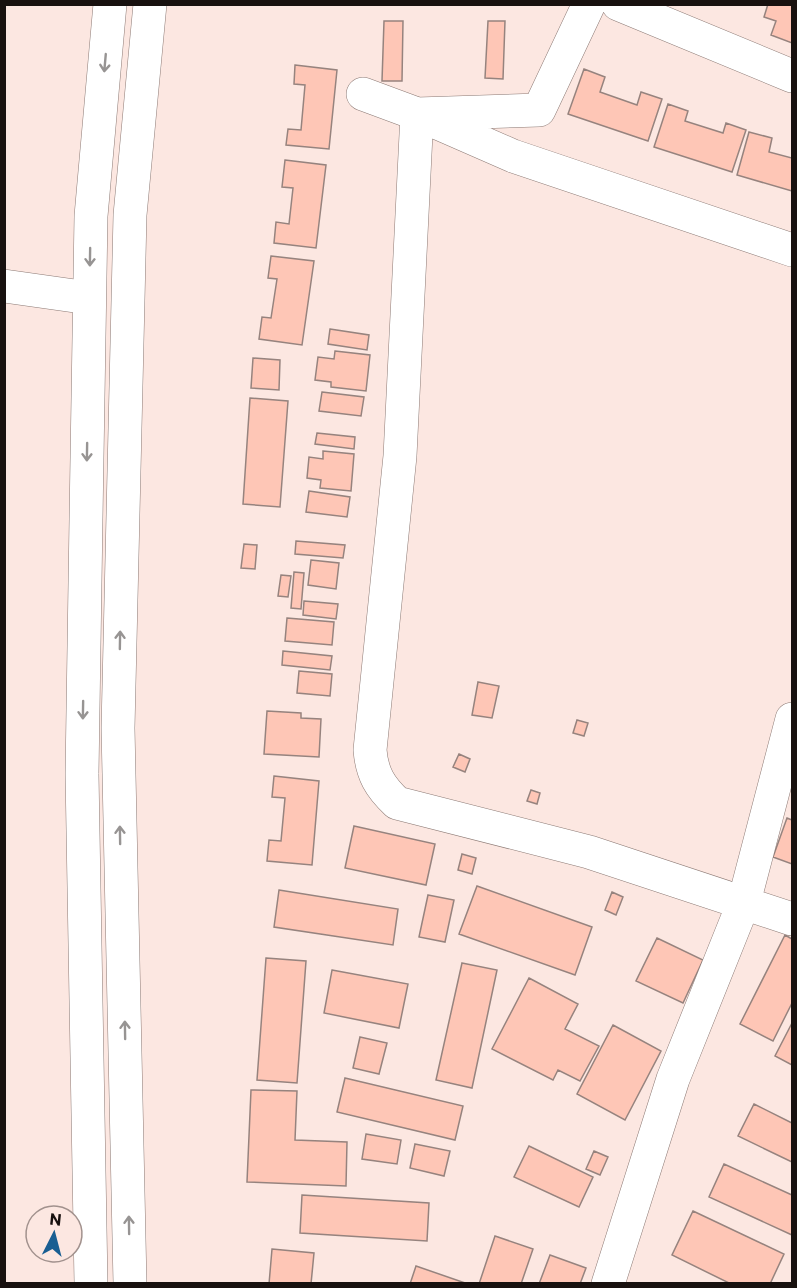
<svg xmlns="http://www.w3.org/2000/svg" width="797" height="1288" font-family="Commissioner,sans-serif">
<rect width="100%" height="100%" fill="#fce7e1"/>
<path fill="#fec6b6" stroke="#96837e" stroke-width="1.5" d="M 768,4 L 792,4 L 792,43 L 771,35 L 776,21 L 764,17 Z
M 384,21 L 403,21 L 402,81 L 382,81 Z
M 488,21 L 505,21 L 503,79 L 485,78 Z
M 295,65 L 337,70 L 329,149 L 286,145 L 288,129 L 301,130 L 305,85 L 294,84 Z
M 584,69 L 605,77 L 600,92 L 637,105 L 641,92 L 662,99 L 648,141 L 568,114 Z
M 668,104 L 688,111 L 685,121 L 723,133 L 726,123 L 746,130 L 732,172 L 654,147 Z
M 749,132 L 772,138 L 769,152 L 792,158 L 792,191 L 737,175 Z
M 285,160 L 326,165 L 316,248 L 274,243 L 276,222 L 289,224 L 293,188 L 282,187 Z
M 271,256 L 314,261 L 302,345 L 259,339 L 262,317 L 271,318 L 277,279 L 268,278 Z
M 330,329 L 369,335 L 367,350 L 328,344 Z
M 335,351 L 370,355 L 366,391 L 331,387 L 331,382 L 315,380 L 318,357 L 334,359 Z
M 253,358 L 280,360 L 279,390 L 251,388 Z
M 322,392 L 364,397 L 361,416 L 319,411 Z
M 250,398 L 288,401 L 280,507 L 243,504 Z
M 317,433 L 355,437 L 354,449 L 315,444 Z
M 323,451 L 354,454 L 351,491 L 320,488 L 321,480 L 307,478 L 309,457 L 323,459 Z
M 309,491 L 350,497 L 347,517 L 306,512 Z
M 296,541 L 345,545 L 343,558 L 295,554 Z
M 244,544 L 257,545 L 255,569 L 241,568 Z
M 311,560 L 339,563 L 336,589 L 308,585 Z
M 294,572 L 304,573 L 301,609 L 291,608 Z
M 281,575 L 291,576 L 288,597 L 278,596 Z
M 304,601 L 338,604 L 336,619 L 303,615 Z
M 287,618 L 334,622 L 332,645 L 285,641 Z
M 283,651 L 332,656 L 330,670 L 282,665 Z
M 299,671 L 332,674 L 330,696 L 297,693 Z
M 478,682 L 499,686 L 492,718 L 472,715 Z
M 267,711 L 301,713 L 301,718 L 321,719 L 319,757 L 264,754 Z
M 577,720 L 588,723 L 584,736 L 573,733 Z
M 459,754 L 470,759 L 465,772 L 453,767 Z
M 274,776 L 319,781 L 312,865 L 267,861 L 269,840 L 281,841 L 285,798 L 272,797 Z
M 531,790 L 540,793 L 537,804 L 527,801 Z
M 787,818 L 792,820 L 792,864 L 773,857 Z
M 354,826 L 435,844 L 426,885 L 345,868 Z
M 462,854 L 476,858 L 472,874 L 458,870 Z
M 477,886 L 592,927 L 575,975 L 459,934 Z
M 279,890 L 398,909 L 393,945 L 274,927 Z
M 612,892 L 623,897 L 616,915 L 605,910 Z
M 428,895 L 454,900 L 445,942 L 419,937 Z
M 785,935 L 792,939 L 792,1003 L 773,1041 L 740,1024 Z
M 657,938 L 703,960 L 683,1003 L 636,981 Z
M 266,958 L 306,961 L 297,1083 L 257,1080 Z
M 462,963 L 497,970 L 472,1088 L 436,1080 Z
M 332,970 L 408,984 L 399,1028 L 324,1013 Z
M 529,978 L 578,1004 L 565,1029 L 599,1046 L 580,1081 L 558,1070 L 553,1080 L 492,1049 Z
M 792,1023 L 792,1065 L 775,1056 Z
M 613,1025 L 661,1051 L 625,1120 L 577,1094 Z
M 360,1037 L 387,1043 L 379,1074 L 353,1068 Z
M 345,1078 L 463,1106 L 455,1140 L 337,1112 Z
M 251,1090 L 297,1091 L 295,1140 L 347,1142 L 346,1186 L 247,1182 Z
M 754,1104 L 792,1123 L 792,1162 L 738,1136 Z
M 366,1134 L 401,1140 L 397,1164 L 362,1159 Z
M 415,1144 L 450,1151 L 444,1176 L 410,1168 Z
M 529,1146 L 593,1177 L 579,1207 L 514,1177 Z
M 594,1151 L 608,1157 L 600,1175 L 586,1169 Z
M 724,1164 L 792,1195 L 792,1235 L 709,1197 Z
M 302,1195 L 429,1203 L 427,1241 L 300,1233 Z
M 693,1211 L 784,1254 L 770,1284 L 731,1284 L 672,1255 Z
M 495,1236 L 533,1249 L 521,1284 L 479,1284 Z
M 272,1249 L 314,1253 L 311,1284 L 269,1284 Z
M 550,1255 L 586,1268 L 580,1284 L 539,1284 Z
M 416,1266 L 468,1284 L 410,1284 Z"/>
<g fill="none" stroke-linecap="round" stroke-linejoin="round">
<g stroke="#8c7a75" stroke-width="34">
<path id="minor" d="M 589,4 L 539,110 L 417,114 L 400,456 L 370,750 C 372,774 380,787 397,803 L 589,852 L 792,919
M 618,4 L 792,76
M 363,94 L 417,114 L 513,156 L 792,250
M 4,286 L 89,298
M 608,1284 L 673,1079 L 744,902 L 792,719"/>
</g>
<g stroke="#8c7a75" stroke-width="34">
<path id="major" d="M 91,1284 L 82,774 L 86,519 L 91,216 L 110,4
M 130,1284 L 118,728 L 130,215 L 150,4"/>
</g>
<use href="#minor" stroke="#fff" stroke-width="33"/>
<use href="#major" stroke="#fff" stroke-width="33"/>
</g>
<defs><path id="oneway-shaft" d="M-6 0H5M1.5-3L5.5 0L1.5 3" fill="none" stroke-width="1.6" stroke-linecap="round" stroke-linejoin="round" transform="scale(1.5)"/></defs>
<g stroke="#979493">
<use href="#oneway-shaft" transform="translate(105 63) rotate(95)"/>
<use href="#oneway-shaft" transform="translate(90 257) rotate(91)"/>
<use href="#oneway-shaft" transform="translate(87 452) rotate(91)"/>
<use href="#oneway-shaft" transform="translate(120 640) rotate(-89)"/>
<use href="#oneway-shaft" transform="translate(83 710) rotate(91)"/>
<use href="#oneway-shaft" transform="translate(120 835) rotate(-91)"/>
<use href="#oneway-shaft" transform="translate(125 1030) rotate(-91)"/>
<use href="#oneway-shaft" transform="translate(129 1225) rotate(-91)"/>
</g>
<rect width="797" height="1288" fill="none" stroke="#18110f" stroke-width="12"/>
<g transform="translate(54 1234) rotate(6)"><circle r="28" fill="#fce7e1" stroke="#a1918d" stroke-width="1.5"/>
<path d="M0-4.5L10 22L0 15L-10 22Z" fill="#195e92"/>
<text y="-9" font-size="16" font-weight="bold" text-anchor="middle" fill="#18110f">N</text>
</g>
</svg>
